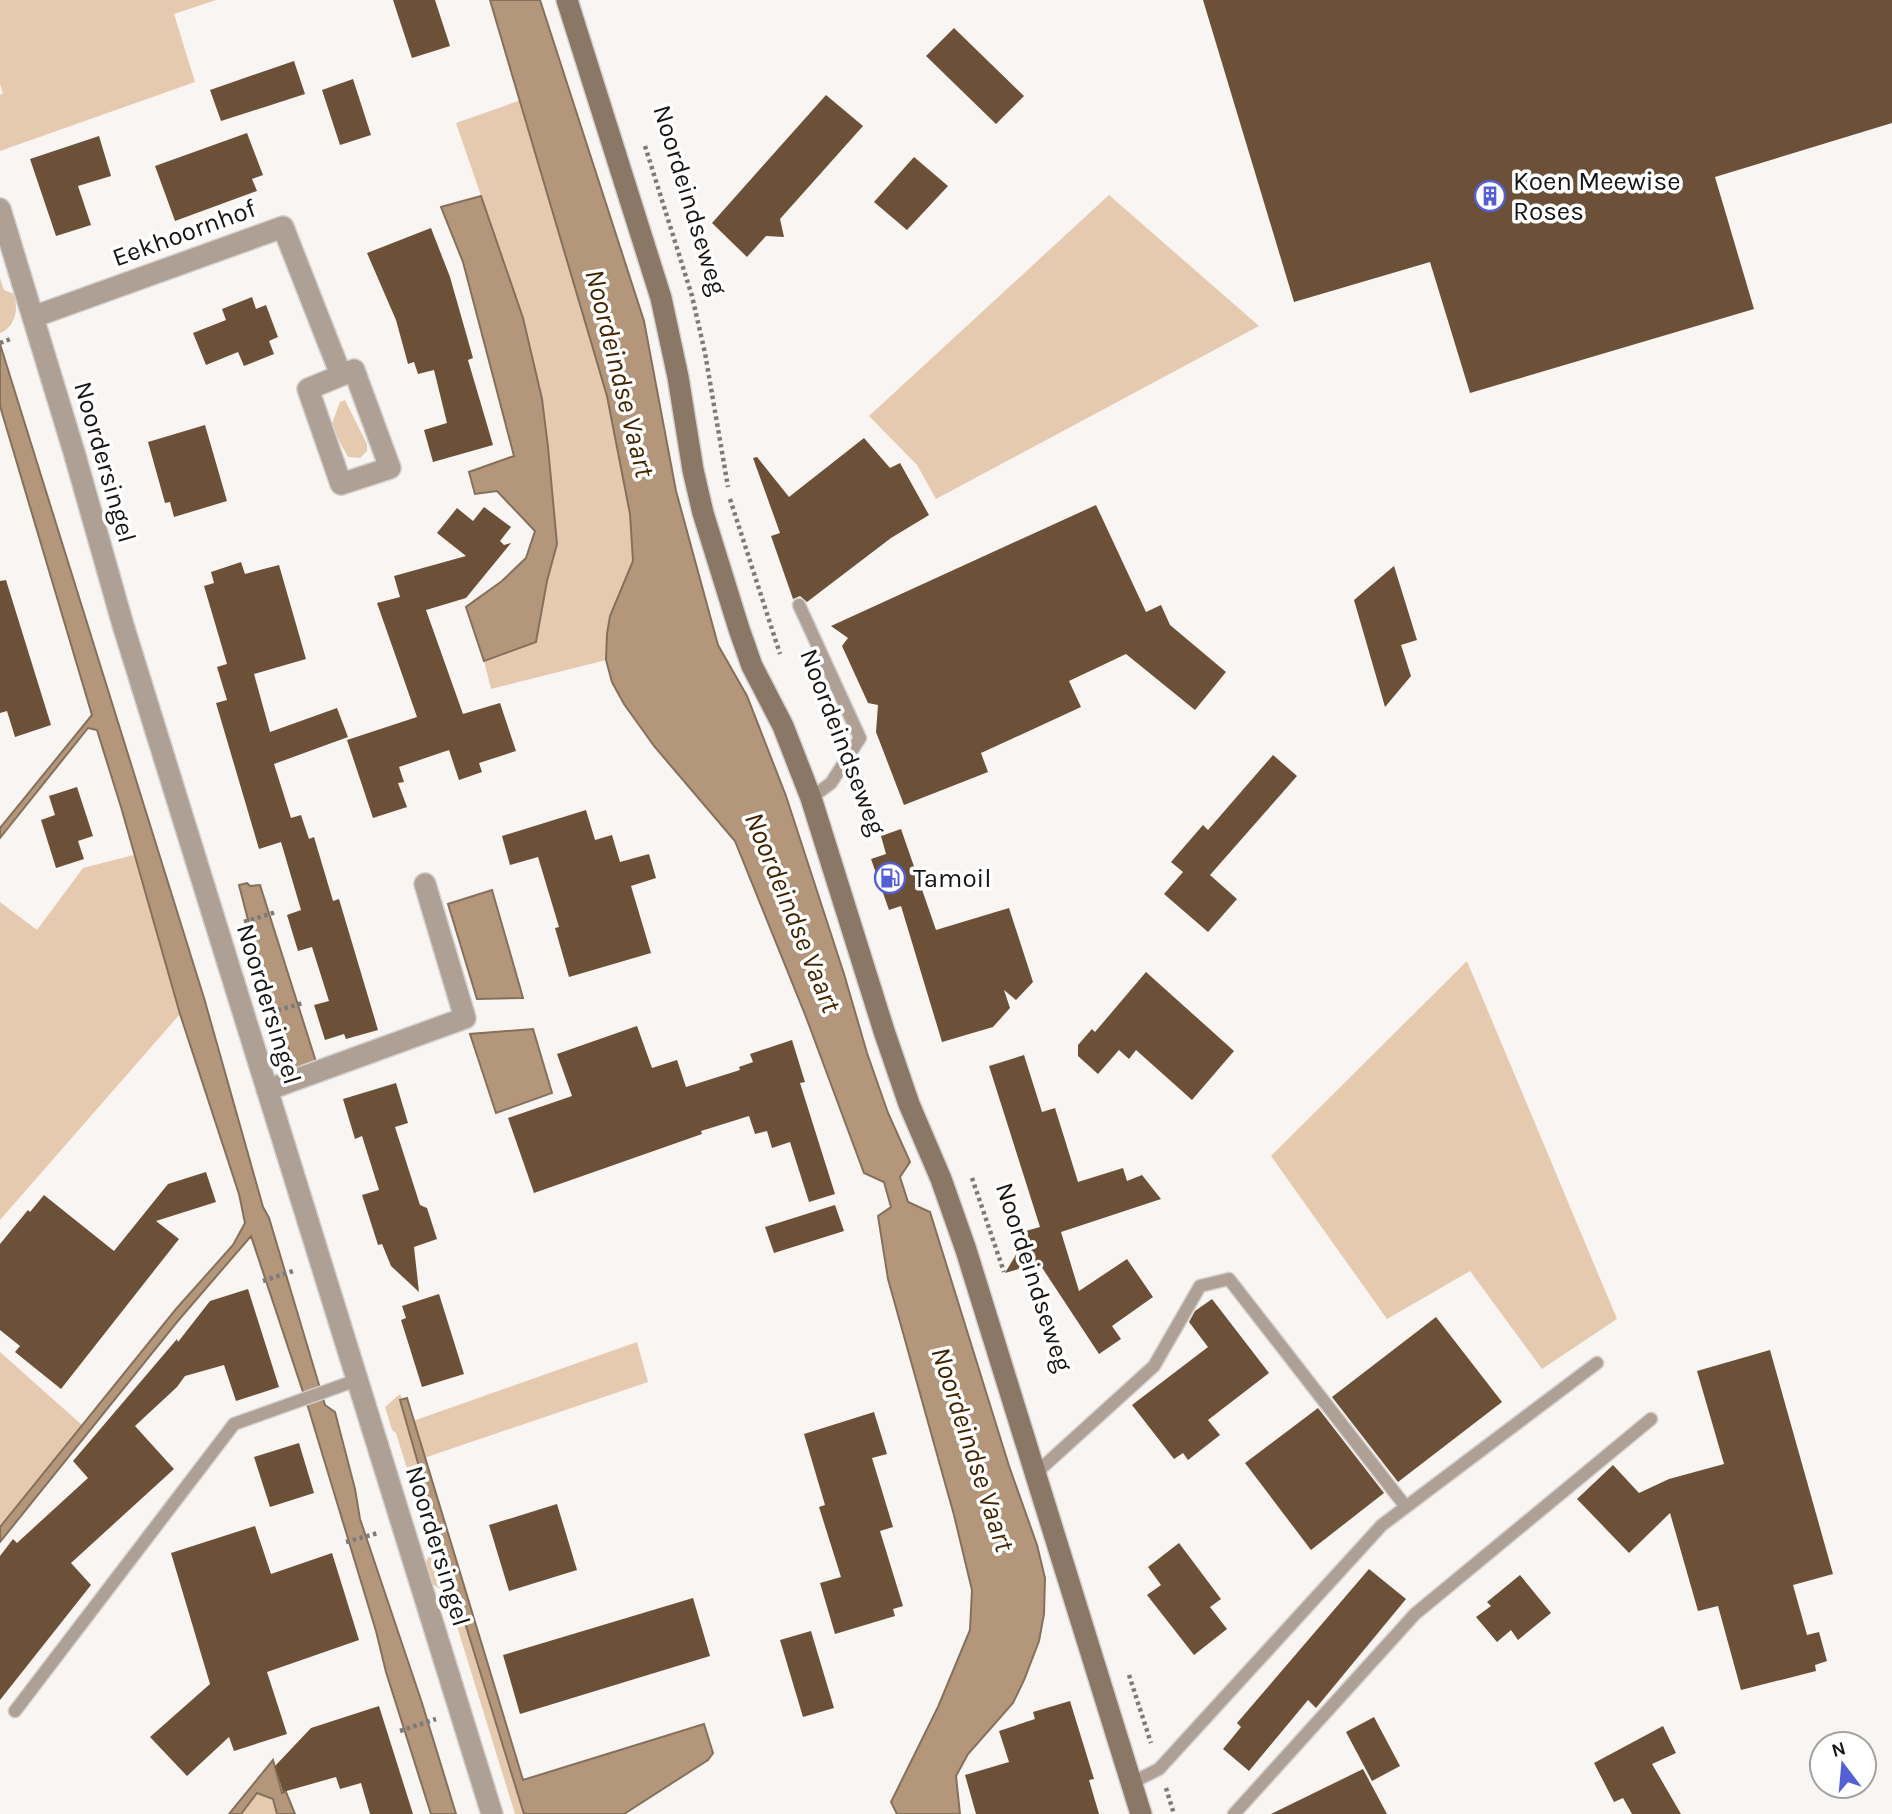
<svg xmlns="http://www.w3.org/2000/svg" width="1892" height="1814" font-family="Karla,sans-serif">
<rect width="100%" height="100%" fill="#f8f5f2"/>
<path fill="#e6cab0" d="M 0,0 L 216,0 L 174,14 L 195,82 L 0,151 L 0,95 L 3,93 L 0,84 Z
M 521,100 L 607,396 L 630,514 L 633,561 L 610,616 L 606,660 L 491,689 L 484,661 L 536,642 L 547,581 L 557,544 L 542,399 L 523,318 L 456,123 Z
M 1109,195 L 1259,326 L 936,499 L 917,465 L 869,416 Z
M 0,278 L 4,290 L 14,294 C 19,310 15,327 0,333 Z
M 345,400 L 367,444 L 367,451 L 360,458 L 348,457 L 331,426 L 340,402 Z
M 134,855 L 180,1014 L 0,1220 L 0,902 L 37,930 L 83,868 Z
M 1467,961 L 1617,1319 L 1542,1369 L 1470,1271 L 1387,1319 L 1271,1156 Z
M 637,1342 L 648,1382 L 424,1458 L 413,1421 Z
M 0,1352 L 82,1425 L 0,1527 Z
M 400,1394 L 402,1399 L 400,1400 L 445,1558 L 524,1814 L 515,1814 L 447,1594 L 427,1580 L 423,1568 L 432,1550 L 396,1433 L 392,1430 L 385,1407 Z
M 273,1782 L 282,1814 L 241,1814 L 257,1793 Z"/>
<path fill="#b4977b" stroke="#85705c" stroke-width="2" d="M 490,0 L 540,0 L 644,321 L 676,491 L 718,645 L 747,696 L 786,796 L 844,974 L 867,1053 L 888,1113 L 910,1162 L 900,1177 L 908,1202 L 930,1212 L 1009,1466 L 1037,1545 L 1045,1578 L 1044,1614 L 1039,1641 L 1024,1680 L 1013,1703 L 968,1754 L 956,1776 L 960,1814 L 897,1814 L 891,1802 L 938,1707 L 970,1630 L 972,1590 L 954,1515 L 888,1279 L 878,1216 L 891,1207 L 884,1182 L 864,1173 L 806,1017 L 735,841 L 654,746 L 624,704 L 612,682 L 606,660 L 607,634 L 610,616 L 633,561 L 630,514 L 607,396 Z
M 481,196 L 523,318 L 542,399 L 548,447 L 557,544 L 547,581 L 536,642 L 484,661 L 466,607 L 502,581 L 526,558 L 535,531 L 497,491 L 475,494 L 469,472 L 514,456 L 463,262 L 441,207 Z
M 0,344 L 204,998 L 263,1207 L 269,1218 L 325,1405 L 335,1412 L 355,1489 L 360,1519 L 422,1703 L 456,1814 L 431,1814 L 386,1672 L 376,1631 L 309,1410 L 251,1236 L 177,1322 L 0,1542 L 0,1527 L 176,1309 L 233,1245 L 245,1223 L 239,1194 L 180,1014 L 121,807 L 97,730 L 88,728 L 0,838 L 0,828 L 92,715 L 0,406 Z
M 247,883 L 250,886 L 260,885 L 317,1065 L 296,1071 L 254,943 L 239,885 Z
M 492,890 L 523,998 L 477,999 L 448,904 Z
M 533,1029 L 552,1093 L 496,1113 L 470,1034 Z
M 407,1398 L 523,1780 L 704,1724 L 713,1753 L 708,1760 L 624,1814 L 524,1814 L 445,1558 L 400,1400 Z
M 273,1760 L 282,1793 L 286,1792 L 295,1814 L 277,1814 L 273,1799 L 257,1793 L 241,1814 L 229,1814 Z"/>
<path fill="#6c5138" d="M 393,0 L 435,0 L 450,46 L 412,58 Z
M 1203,0 L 1892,0 L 1892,123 L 1715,177 L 1754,309 L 1470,393 L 1430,262 L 1294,302 Z
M 954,28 L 1024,96 L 996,124 L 926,56 Z
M 294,61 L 305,94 L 221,121 L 210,90 Z
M 353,79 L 371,135 L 340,145 L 322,90 Z
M 826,95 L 863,126 L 780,219 L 784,237 L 766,236 L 747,257 L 712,223 Z
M 247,133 L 263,175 L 252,179 L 257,191 L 175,221 L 155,166 Z
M 99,136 L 111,176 L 78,186 L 91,225 L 56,236 L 30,159 Z
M 914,157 L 948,186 L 907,230 L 874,202 Z
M 431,228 L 450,277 L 473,358 L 468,360 L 493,445 L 433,462 L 424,430 L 447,423 L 434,370 L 418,374 L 414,362 L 408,364 L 396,320 L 367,253 Z
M 252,297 L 256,309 L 266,305 L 278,337 L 269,341 L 274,354 L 244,366 L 238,352 L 206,365 L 193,333 L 226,320 L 222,309 Z
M 205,425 L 227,501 L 174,517 L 170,502 L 165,503 L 148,442 Z
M 864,438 L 890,468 L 900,463 L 929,515 L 891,538 L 807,602 L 800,596 L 793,599 L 771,536 L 780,533 L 753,458 L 757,457 L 789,497 Z
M 1096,505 L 1146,612 L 1161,605 L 1170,625 L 1226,672 L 1195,710 L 1126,654 L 1069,681 L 1081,707 L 981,753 L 988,772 L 904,805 L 876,732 L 878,705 L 868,703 L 842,646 L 848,638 L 831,626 Z
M 484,507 L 511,527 L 500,541 L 504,545 L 511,543 L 466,598 L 426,610 L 463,714 L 500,703 L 516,751 L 479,763 L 482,772 L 459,780 L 449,750 L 399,767 L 404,782 L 398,783 L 407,807 L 373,818 L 347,740 L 417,717 L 377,603 L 400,597 L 394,576 L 466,556 L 437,533 L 457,508 L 473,521 Z
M 241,562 L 245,574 L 279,565 L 306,659 L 254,674 L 270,732 L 337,708 L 348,737 L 274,764 L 291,818 L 301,815 L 309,839 L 314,837 L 333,901 L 339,899 L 378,1030 L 346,1039 L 344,1034 L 325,1040 L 314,1005 L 329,1001 L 312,947 L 298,951 L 287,915 L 301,910 L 281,842 L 259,849 L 216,703 L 227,700 L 217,667 L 227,664 L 204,586 L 214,583 L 211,572 Z
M 1394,566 L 1417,640 L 1401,645 L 1411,676 L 1385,707 L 1354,600 Z
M 6,580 L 51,725 L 15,737 L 7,711 L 0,713 L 0,581 Z
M 1273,755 L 1297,776 L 1210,875 L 1237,899 L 1208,932 L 1164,894 L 1183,872 L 1171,862 L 1203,825 L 1208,830 Z
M 77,787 L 93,836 L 78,841 L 84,859 L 56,868 L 41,820 L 55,815 L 49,796 Z
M 586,810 L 595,840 L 612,835 L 620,862 L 649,854 L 656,878 L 631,886 L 651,953 L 569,977 L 555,928 L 559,927 L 538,857 L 510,865 L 502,836 Z
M 901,829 L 936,930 L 1009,908 L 1033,982 L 1016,1000 L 1004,990 L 1010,1008 L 993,1027 L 942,1042 L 901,906 L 889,910 L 871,859 L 886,854 L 881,836 Z
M 1146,972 L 1234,1051 L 1192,1100 L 1136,1050 L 1129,1059 L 1119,1050 L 1098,1074 L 1078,1056 L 1078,1045 L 1092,1029 L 1095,1032 Z
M 637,1026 L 652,1068 L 677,1060 L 686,1087 L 740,1070 L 739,1067 L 753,1062 L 750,1054 L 792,1040 L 805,1082 L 800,1083 L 835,1194 L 809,1202 L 790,1142 L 772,1148 L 767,1131 L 755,1134 L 749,1116 L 701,1131 L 702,1134 L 534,1193 L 508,1118 L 572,1096 L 557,1054 Z
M 1024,1055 L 1042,1112 L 1055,1108 L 1078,1182 L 1123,1168 L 1127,1181 L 1142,1175 L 1161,1199 L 1061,1232 L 1079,1291 L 1127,1259 L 1153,1297 L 1112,1326 L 1121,1339 L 1099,1354 L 1039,1263 L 1005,1273 L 1020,1248 L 1015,1234 L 1040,1227 L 989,1066 Z
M 396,1083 L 408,1123 L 395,1127 L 420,1205 L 427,1208 L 437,1239 L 414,1247 L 419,1292 L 391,1266 L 382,1244 L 378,1245 L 362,1195 L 379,1190 L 362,1136 L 355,1139 L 343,1099 Z
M 206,1172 L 216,1202 L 156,1221 L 179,1239 L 61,1389 L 15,1352 L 20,1346 L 0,1330 L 0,1244 L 28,1210 L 30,1212 L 44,1195 L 114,1251 L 168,1184 Z
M 835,1205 L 844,1231 L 774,1253 L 765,1227 Z
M 248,1289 L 279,1387 L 236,1401 L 224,1365 L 185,1376 L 177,1387 L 135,1426 L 174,1469 L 71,1563 L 91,1585 L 0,1700 L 0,1556 L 13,1539 L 17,1543 L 88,1478 L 73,1461 L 177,1339 L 178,1342 L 210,1301 Z
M 439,1294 L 464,1374 L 422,1387 L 401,1320 L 406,1318 L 402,1306 Z
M 1212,1299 L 1269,1373 L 1208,1420 L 1220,1435 L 1188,1460 L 1183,1453 L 1174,1459 L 1132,1405 L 1208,1347 L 1189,1322 L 1195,1311 Z
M 1436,1317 L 1502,1402 L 1398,1482 L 1332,1397 Z
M 1770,1350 L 1833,1574 L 1793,1585 L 1807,1635 L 1819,1632 L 1827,1661 L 1815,1665 L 1816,1671 L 1741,1690 L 1718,1606 L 1698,1611 L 1670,1513 L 1629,1553 L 1577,1499 L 1613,1465 L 1639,1493 L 1669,1479 L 1724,1464 L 1697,1371 Z
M 1318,1408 L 1384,1493 L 1311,1550 L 1245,1463 Z
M 874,1412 L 887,1454 L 872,1458 L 893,1527 L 880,1531 L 903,1606 L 893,1609 L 895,1616 L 835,1634 L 820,1583 L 841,1577 L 819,1507 L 825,1505 L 804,1434 Z
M 299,1443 L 314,1493 L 270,1507 L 254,1457 Z
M 557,1504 L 577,1570 L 509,1591 L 489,1525 Z
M 255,1526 L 271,1574 L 332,1553 L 359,1640 L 267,1672 L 287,1734 L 234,1751 L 229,1737 L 187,1776 L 150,1737 L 210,1684 L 171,1553 Z
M 1179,1543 L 1221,1599 L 1210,1607 L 1227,1629 L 1194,1655 L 1147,1595 L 1161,1585 L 1148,1567 Z
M 1369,1569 L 1406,1599 L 1316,1708 L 1308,1700 L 1249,1771 L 1223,1749 L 1241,1727 L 1237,1723 Z
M 1520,1575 L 1551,1613 L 1518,1640 L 1511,1630 L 1497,1642 L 1476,1617 L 1491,1606 L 1487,1602 Z
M 693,1598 L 710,1656 L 520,1714 L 503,1655 Z
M 811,1631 L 834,1708 L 803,1717 L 780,1640 Z
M 1070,1701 L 1094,1779 L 1089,1780 L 1099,1814 L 976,1814 L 965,1775 L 1009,1762 L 999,1731 L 1035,1719 L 1033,1712 Z
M 379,1706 L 413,1814 L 370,1814 L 361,1783 L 340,1789 L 336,1777 L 283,1792 L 275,1766 L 311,1728 Z
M 1374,1717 L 1400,1766 L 1372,1781 L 1346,1732 Z
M 1663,1726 L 1676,1753 L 1652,1764 L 1681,1814 L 1632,1814 L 1623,1798 L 1614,1802 L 1594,1763 Z
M 1363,1769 L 1387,1814 L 1271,1814 Z"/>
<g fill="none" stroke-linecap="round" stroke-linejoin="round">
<g stroke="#d4d1cf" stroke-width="15">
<path id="lane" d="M 799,605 L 860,738 L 831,783 L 811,798
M 1035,1474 L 1154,1366 L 1200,1286 L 1229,1279 L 1406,1507
M 15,1711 L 234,1424 L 357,1380
M 1131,1783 L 1159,1769 L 1382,1525 L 1597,1363
M 1234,1814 L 1415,1614 L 1651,1419"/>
</g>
<g stroke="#d4d1cf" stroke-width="24">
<path id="street" d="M 0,209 L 74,452 L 123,625 L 492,1814
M 33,317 L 283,227 L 341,375
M 354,370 L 390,468 L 341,484 L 308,389 Z
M 267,1090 L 465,1018 L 425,884"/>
</g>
<g stroke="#d4d1cf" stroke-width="24">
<path id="secondary" d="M 567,0 L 661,298 L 678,377 L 693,470 L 703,513 L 739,629 L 752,666 L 783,726 L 811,798 L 884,1031 L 909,1104 L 941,1179 L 966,1250 L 1141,1814"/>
</g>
<path stroke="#7d7b79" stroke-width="4.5" stroke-dasharray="3.5 3.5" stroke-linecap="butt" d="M 645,146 L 692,296 L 705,353 L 728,487
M 0,343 L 13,338
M 730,499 L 780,654
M 244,922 L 276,912
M 271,1012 L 303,1003
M 972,1178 L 1004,1272
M 263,1281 L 296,1270
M 346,1542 L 378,1533
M 1129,1675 L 1151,1743
M 400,1731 L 436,1719
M 1166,1788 L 1174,1814"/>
<use href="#lane" stroke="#aea094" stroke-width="12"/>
<use href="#street" stroke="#aea094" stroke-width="21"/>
<use href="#secondary" stroke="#8b7765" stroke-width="21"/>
</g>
<defs>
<g id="building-ring" transform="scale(1.575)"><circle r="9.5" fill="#fff" stroke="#545fd5" stroke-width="1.5"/><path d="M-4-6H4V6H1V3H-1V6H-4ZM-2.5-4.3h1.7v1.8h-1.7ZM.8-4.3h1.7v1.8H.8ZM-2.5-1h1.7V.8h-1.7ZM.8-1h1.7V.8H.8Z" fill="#545fd5"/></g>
<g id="fuel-ring" transform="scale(1.575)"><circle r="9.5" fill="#fff" stroke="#545fd5" stroke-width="1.5"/><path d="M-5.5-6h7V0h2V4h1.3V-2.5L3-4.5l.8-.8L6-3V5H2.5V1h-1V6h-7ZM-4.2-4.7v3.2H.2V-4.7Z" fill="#545fd5"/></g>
</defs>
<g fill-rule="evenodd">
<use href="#building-ring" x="1490" y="196"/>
<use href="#fuel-ring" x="890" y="878"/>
</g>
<g text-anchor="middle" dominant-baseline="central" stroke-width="7" stroke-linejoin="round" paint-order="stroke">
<g font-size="26" fill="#171615" stroke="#fff" text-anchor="start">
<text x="1513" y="181">Koen Meewise<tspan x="1513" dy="30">Roses</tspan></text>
<text x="913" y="878">Tamoil</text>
</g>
<g font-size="26" fill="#171615" stroke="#fff">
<text transform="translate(690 200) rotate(73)">Noordeindseweg</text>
<text transform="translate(184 233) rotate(-20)">Eekhoornhof</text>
<text transform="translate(105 462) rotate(74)">Noordersingel</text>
<text transform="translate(843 742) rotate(69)">Noordeindseweg</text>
<text transform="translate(269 1004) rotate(73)">Noordersingel</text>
<text transform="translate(1034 1277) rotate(72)">Noordeindseweg</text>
<text transform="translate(438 1546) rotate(73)">Noordersingel</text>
</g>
<g font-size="28" font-style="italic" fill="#422400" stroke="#fff">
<text transform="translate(620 373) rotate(76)">Noordeindse Vaart</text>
<text transform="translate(793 912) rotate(68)">Noordeindse Vaart</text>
<text transform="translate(973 1449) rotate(72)">Noordeindse Vaart</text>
</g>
</g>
<g transform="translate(1843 1765) rotate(344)"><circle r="33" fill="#ffffff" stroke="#a2a2a1" stroke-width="2"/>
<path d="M0-5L12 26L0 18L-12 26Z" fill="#545fd5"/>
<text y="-10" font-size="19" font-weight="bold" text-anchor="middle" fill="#171615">N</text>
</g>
</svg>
